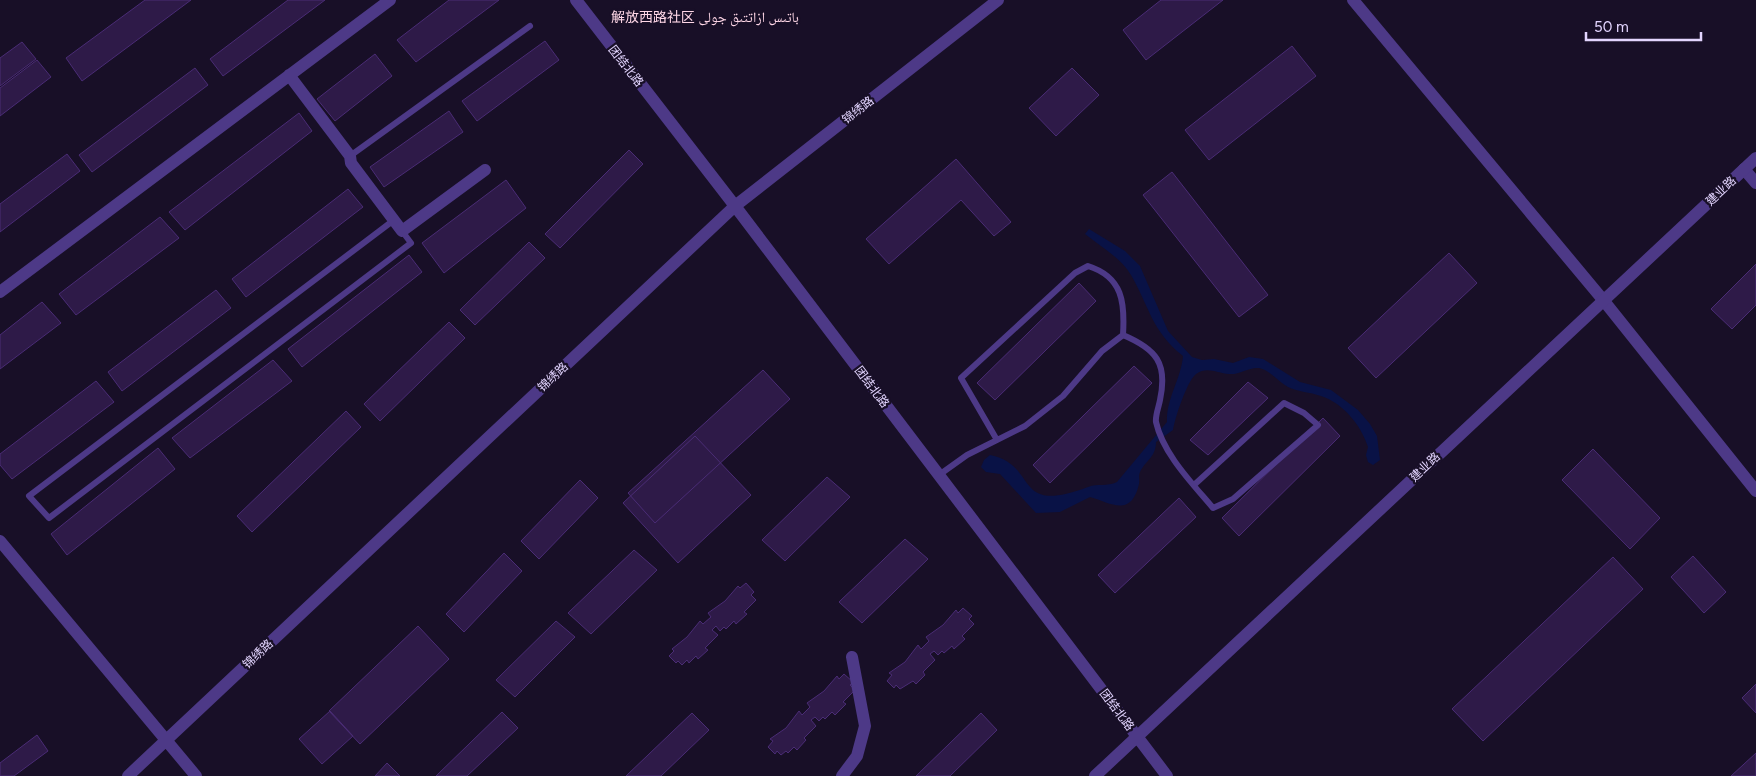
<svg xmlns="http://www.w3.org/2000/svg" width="1756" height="776" font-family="Figtree,'Noto Naskh Arabic','Noto Sans SC',sans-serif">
<rect width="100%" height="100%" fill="#180f27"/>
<path fill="#091246" d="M 1089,229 L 1125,251 L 1140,266 L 1168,331 L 1192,357 L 1202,360 L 1214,359 L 1233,363 L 1249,357 L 1263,359 L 1300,382 L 1331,390 L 1358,410 L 1370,424 L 1377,436 L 1380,460 L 1373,465 L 1368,462 L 1366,455 L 1368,447 C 1361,425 1343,403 1321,396 C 1309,392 1299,392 1288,387 C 1278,382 1270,370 1259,368 C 1249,367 1239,375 1229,374 C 1217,373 1207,366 1196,374 C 1187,381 1175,418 1173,430 L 1156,442 C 1156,457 1146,460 1140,472 C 1138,476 1140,480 1139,484 C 1131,518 1111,503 1090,497 L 1060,512 L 1036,513 L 1000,474 L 986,472 L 981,467 L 984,460 L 990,455 C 1040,465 1011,516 1088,487 C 1098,483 1107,487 1117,482 L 1167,422 C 1166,399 1181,379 1183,356 C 1151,330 1150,308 1131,275 C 1121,258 1100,246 1085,234 Z"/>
<path fill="#2e1a48" stroke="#4a2c75" d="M 145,0 L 191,0 L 82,81 L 66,58 Z
M 288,0 L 325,0 L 223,76 L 210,59 Z
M 449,0 L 499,0 L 416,62 L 397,40 Z
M 1161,0 L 1223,0 L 1146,60 L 1123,30 Z
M 545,41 L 559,60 L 477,121 L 462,101 Z
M 22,42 L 36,59 L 0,86 L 0,58 Z
M 1292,46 L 1316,76 L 1209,160 L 1185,130 Z
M 375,54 L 392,76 L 335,121 L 317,99 Z
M 37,60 L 51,77 L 0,116 L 0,88 Z
M 195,68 L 208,85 L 92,172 L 79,155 Z
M 1072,68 L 1099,95 L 1056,136 L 1029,108 Z
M 449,111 L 463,132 L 384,187 L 370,167 Z
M 299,113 L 312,131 L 185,230 L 169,212 Z
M 629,150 L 643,164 L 560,248 L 545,234 Z
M 67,154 L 80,171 L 0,232 L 0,204 Z
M 956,159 L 1011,222 L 994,236 L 961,200 L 889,264 L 866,239 Z
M 1172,172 L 1268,295 L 1239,317 L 1143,195 Z
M 506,180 L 526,208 L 444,273 L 422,243 Z
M 348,189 L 363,207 L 246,297 L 232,279 Z
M 160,217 L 179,238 L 76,315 L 59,294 Z
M 529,242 L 545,258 L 475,325 L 460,310 Z
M 1449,253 L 1477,283 L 1376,378 L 1348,348 Z
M 409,255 L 422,272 L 302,367 L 288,349 Z
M 1756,264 L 1756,305 L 1732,329 L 1711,309 Z
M 1079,283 L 1096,301 L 995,400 L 977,383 Z
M 216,290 L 231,308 L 122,391 L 108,372 Z
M 42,302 L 61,323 L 0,369 L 0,335 Z
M 449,322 L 465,338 L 380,421 L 364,404 Z
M 273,360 L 292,381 L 190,458 L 172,438 Z
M 1134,366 L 1152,383 L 1050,483 L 1033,465 Z
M 763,370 L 790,399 L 655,523 L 628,493 Z
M 96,381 L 114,402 L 12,479 L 0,465 L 0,454 Z
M 1248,382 L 1268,398 L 1208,455 L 1190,440 Z
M 346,411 L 361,427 L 252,532 L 237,516 Z
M 1323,418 L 1340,436 L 1239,536 L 1222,518 Z
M 695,436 L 751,495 L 678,563 L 623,503 Z
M 158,448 L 175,469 L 67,555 L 51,534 Z
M 1593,449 L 1660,518 L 1630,549 L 1562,480 Z
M 827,477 L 850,497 L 785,561 L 762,540 Z
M 580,480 L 598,498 L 539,559 L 521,541 Z
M 1179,498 L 1196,517 L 1115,593 L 1098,575 Z
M 905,539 L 928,559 L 862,623 L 839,602 Z
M 634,550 L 657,570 L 591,634 L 568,613 Z
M 504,553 L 522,571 L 464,632 L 446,614 Z
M 1693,556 L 1726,592 L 1704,613 L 1671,577 Z
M 1613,557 L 1643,589 L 1483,741 L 1452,709 Z
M 746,583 L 754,592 L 751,595 L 756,600 L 744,612 L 747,614 L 736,624 L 734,621 L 726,629 L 724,627 L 720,631 L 716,626 L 712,630 L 718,635 L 705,648 L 708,650 L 698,659 L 696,656 L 689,663 L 687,660 L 682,665 L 678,661 L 676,663 L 669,656 L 674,651 L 672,649 L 687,637 L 700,621 L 703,624 L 711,617 L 708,613 L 725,601 L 738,586 L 740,588 Z
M 963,608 L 972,616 L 969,619 L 974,624 L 962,636 L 965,639 L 954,649 L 952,646 L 944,653 L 942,651 L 938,655 L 934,651 L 930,654 L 935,660 L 923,672 L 925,675 L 916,684 L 913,681 L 900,689 L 896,685 L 894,688 L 887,681 L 892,675 L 889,673 L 905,662 L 918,645 L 921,649 L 929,641 L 926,637 L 943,625 L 956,610 L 958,613 Z
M 556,621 L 575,637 L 515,697 L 496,680 Z
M 418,626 L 449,659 L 360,744 L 329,711 Z
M 844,674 L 853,682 L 850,685 L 855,690 L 843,702 L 846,704 L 835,715 L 832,712 L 825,719 L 823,717 L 819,721 L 815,717 L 811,720 L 816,726 L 804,738 L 806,740 L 797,750 L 794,747 L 788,753 L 786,751 L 781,755 L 777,751 L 775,754 L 768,747 L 773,741 L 770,739 L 786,728 L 799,711 L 802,715 L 810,707 L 807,703 L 824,691 L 837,676 L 839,679 Z
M 1756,684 L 1756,713 L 1742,698 Z
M 330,711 L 353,736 L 322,764 L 299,739 Z
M 502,712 L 518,728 L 467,776 L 436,776 Z
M 692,713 L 709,730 L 661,776 L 626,776 Z
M 981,713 L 997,730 L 950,776 L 916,776 Z
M 37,735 L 48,751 L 14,776 L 0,776 L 0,763 Z
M 1756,753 L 1756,776 L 1731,776 Z
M 387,763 L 400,776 L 375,776 Z"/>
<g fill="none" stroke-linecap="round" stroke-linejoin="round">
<path stroke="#4d3987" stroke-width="6" d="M 350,156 L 530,26
M 394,220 L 29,496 L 49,518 L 411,243 L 402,231
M 997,440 L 961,378 L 1075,273 L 1088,266 C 1123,277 1125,303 1123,335
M 939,475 L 967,455 L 1025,426 L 1063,396 L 1102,351 L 1123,335 C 1156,349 1168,363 1160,400 C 1159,406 1155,416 1156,422 C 1163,454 1193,484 1213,508 L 1233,499 L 1318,425 L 1304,413 L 1284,403 L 1194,485"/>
<path stroke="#4d3987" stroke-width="12" d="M 1353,0 L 1604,301 L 1756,491
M 289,75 L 350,156 L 351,163 L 402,231 L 485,170
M 1744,169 L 1756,183
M 0,292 L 390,0
M 842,776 L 857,756 L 865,726 L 852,657"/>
<path stroke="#4d3987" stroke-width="12" d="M 576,0 L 735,206 L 1167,776
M 0,541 L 196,776
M 128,776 L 735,206 L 998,0
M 1095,776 L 1756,158"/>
</g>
<g text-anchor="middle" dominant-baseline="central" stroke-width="4.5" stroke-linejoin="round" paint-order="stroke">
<g font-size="12" fill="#e3d5ff" stroke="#180f27">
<text transform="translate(626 66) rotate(52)">团结北路</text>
<text transform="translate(858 110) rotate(-38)">锦绣路</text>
<text transform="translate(1721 191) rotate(-43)">建业路</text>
<text transform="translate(553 377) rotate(-43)">锦绣路</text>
<text transform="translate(872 387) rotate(53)">团结北路</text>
<text transform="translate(1425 467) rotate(-43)">建业路</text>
<text transform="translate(258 654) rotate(-43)">锦绣路</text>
<text transform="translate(1117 710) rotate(53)">团结北路</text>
</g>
<g font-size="14" fill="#ffd7e7" stroke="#180f27">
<text x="705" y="17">解放西路社区 باتىس ازاتتىق جولى</text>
</g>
</g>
<path d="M1586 32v8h115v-8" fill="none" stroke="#e3d5ff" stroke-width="2.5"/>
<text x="1594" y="32" font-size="15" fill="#e3d5ff" stroke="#180f27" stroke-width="4" paint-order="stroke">50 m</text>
</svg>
